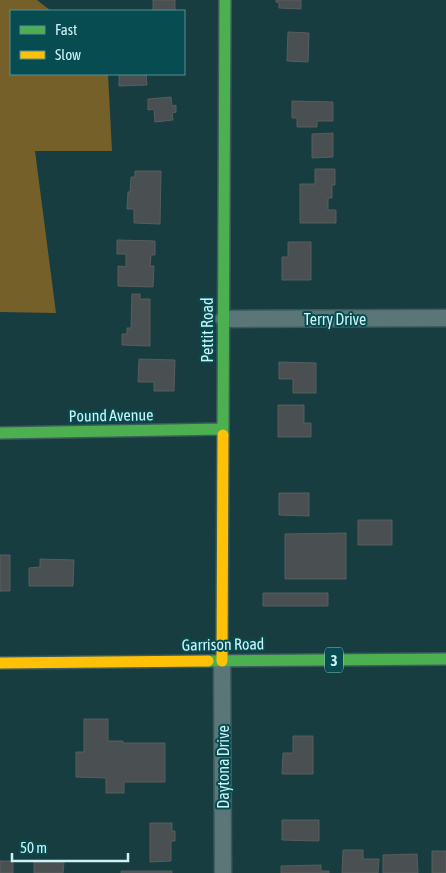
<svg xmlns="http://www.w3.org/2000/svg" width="446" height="873" font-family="'Asap Condensed',sans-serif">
<rect width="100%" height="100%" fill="#173d40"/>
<path fill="#766029" d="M 0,0 L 37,0 L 51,11 L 11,11 L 11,74 L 108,74 L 112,151 L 35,151 L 56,313 L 0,312 Z"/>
<path fill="#4a5051" stroke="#585d5e" d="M 153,0 L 175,0 L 175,11 L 153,11 Z
M 276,0 L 301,0 L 301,9 L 279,8 L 279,3 L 276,2 Z
M 288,32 L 309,33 L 308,62 L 287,61 Z
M 119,74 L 146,74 L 147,85 L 119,86 Z
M 171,97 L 172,106 L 176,105 L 176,112 L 172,113 L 173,120 L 155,122 L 154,109 L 148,110 L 148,99 Z
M 292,101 L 333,102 L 333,121 L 317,121 L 317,127 L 297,127 L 297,118 L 292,118 Z
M 333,133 L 333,157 L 312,158 L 312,134 Z
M 315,169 L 335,169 L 335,185 L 332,185 L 332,198 L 328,198 L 328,210 L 336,210 L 336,223 L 300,223 L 300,184 L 315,184 Z
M 135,171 L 161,171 L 160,224 L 134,223 L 134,209 L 127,209 L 128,192 L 130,192 L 131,177 L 135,177 Z
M 117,240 L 155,241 L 155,255 L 151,255 L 150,266 L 154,266 L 153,287 L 118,286 L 118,266 L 126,267 L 126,254 L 117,254 Z
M 288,242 L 311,242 L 311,280 L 282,280 L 282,257 L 288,257 Z
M 132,294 L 140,294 L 140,299 L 150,299 L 150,346 L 122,345 L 122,334 L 127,334 L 127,328 L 131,328 Z
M 139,359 L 175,360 L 174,391 L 154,391 L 154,382 L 138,382 Z
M 279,362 L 316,363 L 316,393 L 293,393 L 293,379 L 279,379 Z
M 278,405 L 304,405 L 304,423 L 311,423 L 311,437 L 278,437 Z
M 279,493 L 309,493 L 309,516 L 279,515 Z
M 358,520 L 392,520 L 392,545 L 358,545 Z
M 346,533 L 346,579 L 285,579 L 285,534 Z
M 0,555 L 10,555 L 10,591 L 0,591 Z
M 40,559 L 74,560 L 73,586 L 29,586 L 29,568 L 40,567 Z
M 263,593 L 328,593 L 328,606 L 263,606 Z
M 84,719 L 108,719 L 108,741 L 123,741 L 123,743 L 165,743 L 165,782 L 124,782 L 124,793 L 106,793 L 106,778 L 76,777 L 76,752 L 84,752 Z
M 293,736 L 313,736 L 313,774 L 282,774 L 283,753 L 293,753 Z
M 282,820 L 319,820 L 319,841 L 282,840 Z
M 150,823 L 172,823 L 172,831 L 175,831 L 175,841 L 171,841 L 171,861 L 150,862 Z
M 343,850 L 363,850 L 363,859 L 379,859 L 378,873 L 342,873 Z
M 432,851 L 446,851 L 446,873 L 432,873 Z
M 417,854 L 418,873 L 383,873 L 383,855 Z
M 0,861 L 13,861 L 13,873 L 0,873 Z
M 34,862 L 64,862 L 63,873 L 34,873 Z
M 321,865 L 321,871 L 329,871 L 329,873 L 281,873 L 281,866 Z
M 121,871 L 172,871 L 172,873 L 121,873 Z"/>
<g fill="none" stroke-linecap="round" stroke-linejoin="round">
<g stroke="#3b5b5d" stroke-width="19">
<path id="street" d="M 224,319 L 446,318
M 222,661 L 223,873"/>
</g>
<g stroke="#3b5b5d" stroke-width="14">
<path id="fast" d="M 0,433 L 223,429
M 223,435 L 225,0
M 208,661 L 446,659"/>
</g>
<g stroke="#3b5b5d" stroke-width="14">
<path id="slow" d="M 222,661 L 223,435
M 0,663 L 208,661"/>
</g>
<use href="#street" stroke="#5b7678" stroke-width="16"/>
<use href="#fast" stroke="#4caf50" stroke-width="11"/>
<use href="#slow" stroke="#ffc107" stroke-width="11"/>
</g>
<g text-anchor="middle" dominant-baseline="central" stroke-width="4" stroke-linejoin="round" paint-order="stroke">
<rect fill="#064c51" stroke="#92c1c4" stroke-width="1" x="325" y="647.5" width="18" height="25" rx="4"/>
<g font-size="15" font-weight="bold" fill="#cef3f6">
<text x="334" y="660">3</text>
</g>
<g font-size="16" fill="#cef3f6" stroke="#064c51">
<text x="335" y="319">Terry Drive</text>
<text transform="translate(207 330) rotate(-90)">Pettit Road</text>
<text transform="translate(111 415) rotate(-1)">Pound Avenue</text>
<text transform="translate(223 644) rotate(-1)">Garrison Road</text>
<text transform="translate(223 767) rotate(-90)">Daytona Drive</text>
</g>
</g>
<rect x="10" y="10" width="175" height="65" fill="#064c51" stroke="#568f93"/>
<rect x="20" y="26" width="25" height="8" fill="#4caf50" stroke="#568f93"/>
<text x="55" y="35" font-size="15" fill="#cef3f6">Fast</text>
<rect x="20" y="51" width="25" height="8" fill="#ffc107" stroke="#568f93"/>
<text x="55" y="60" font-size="15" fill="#cef3f6">Slow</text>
<path d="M12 853v8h116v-8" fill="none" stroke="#cef3f6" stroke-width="2.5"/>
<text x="20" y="853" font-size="15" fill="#cef3f6" stroke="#064c51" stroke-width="4" paint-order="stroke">50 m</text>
</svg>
